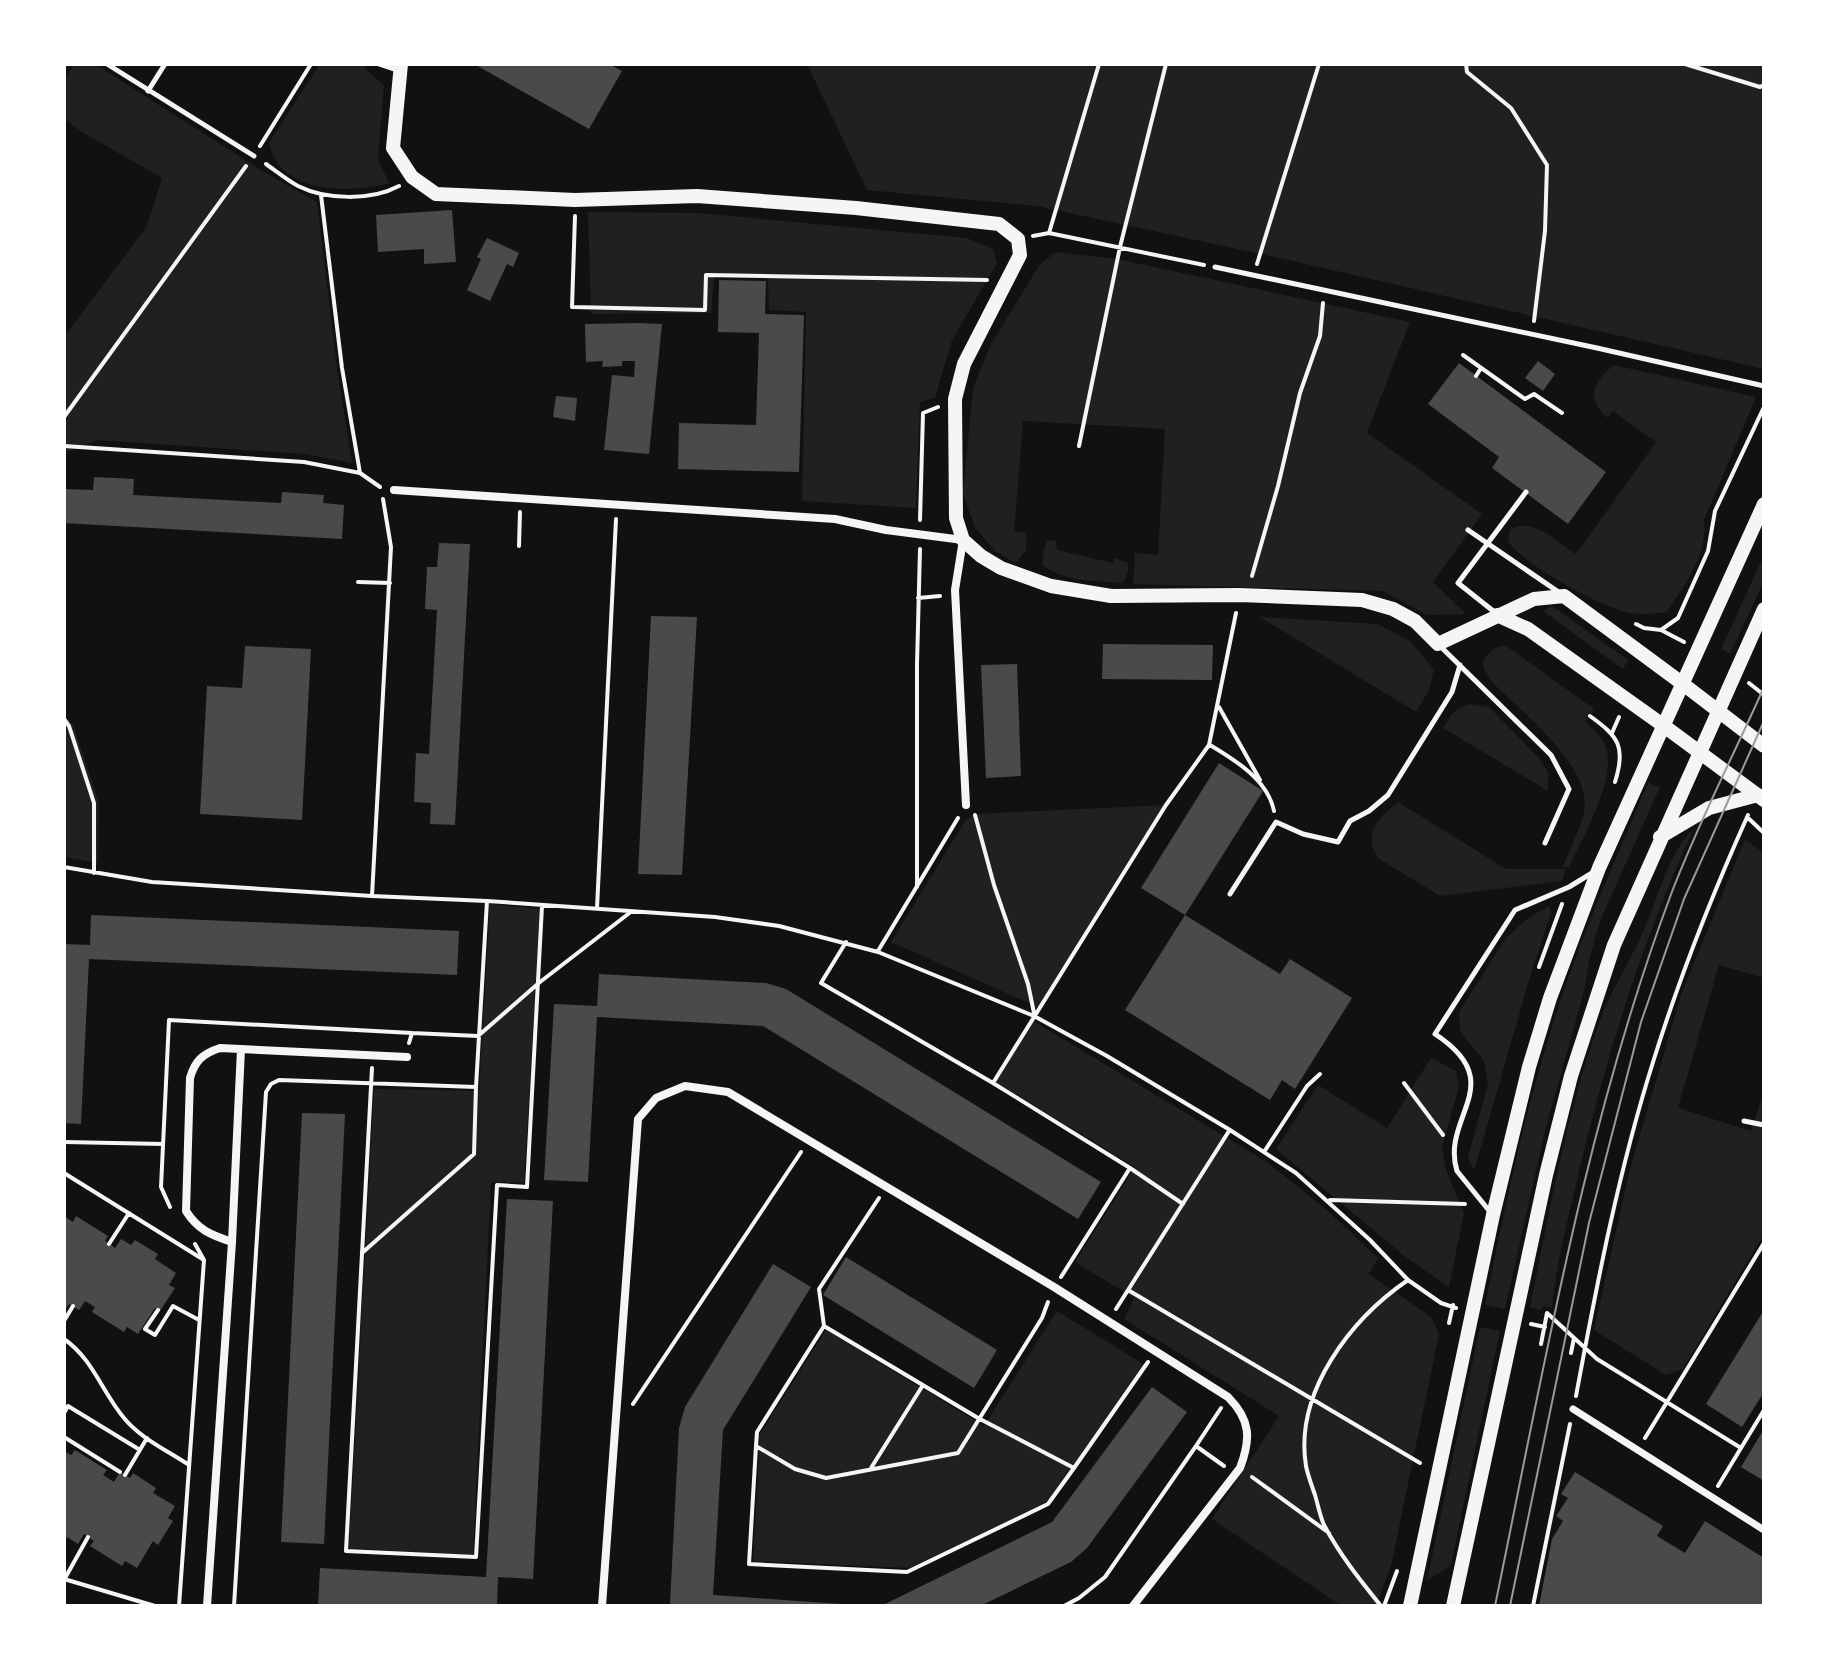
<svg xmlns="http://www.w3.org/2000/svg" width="1828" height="1670" font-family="Inter,sans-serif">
<rect width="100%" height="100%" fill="#111"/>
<path fill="#202020" d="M 75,64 L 95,64 L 264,172 L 317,202 L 337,368 L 352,463 L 305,454 L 98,440 L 64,453 L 64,337 L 147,226 L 162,178 L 82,132 L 64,118 L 64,80 Z
M 320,64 L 361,64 L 384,86 L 378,159 L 389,183 C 349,194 279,194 269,143 Z
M 807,64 L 1764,64 L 1764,369 L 1284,259 L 1037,206 L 867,190 Z
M 588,212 L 699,213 L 967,238 L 993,249 L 997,263 L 952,340 L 935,398 L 920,402 L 916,508 L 802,501 L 806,312 L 769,310 L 768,278 L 714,277 L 711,313 L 591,314 Z
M 1056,252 L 1117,259 L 1410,322 L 1367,433 L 1482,514 L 1433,582 L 1466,614 L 1427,615 L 1383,591 L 1133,584 L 1135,553 L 1158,555 L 1165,429 L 1023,421 L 1014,531 L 1027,533 L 1026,550 L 1016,563 L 996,552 L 975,528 L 963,494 L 973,388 L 990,346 L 1040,264 Z
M 1614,365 L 1756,397 L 1704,520 C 1708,554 1685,585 1667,612 C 1654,614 1642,615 1630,613 C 1602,608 1522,564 1508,541 L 1510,530 C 1534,516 1556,542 1576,554 L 1656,442 L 1613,411 L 1608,418 C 1586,399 1592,382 1614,365 Z
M 1056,540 L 1057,550 L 1113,563 L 1115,558 L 1128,563 L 1128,572 L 1123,583 C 1099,581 1062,582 1043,565 L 1043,554 L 1047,541 Z
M 1764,555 L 1764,581 L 1730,654 L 1721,649 Z
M 1552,606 L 1628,660 L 1623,669 L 1543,611 Z
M 1260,617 L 1378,624 L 1411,642 L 1434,669 L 1429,690 L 1416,712 Z
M 1505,645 L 1594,709 L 1585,722 C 1595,731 1604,738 1607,751 C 1614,784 1582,838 1569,868 L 1563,866 C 1570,849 1579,831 1584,813 C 1594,768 1522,712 1493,683 L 1484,669 L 1483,661 C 1490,651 1494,647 1505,645 Z
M 1468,704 L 1489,707 L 1539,758 L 1548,772 L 1548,791 L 1443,728 L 1453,712 Z
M 64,714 L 74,727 L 99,803 L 98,863 L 64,857 Z
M 1648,783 L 1660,787 L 1600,921 L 1590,957 L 1583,995 L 1545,1131 L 1505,1309 L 1485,1305 C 1504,1212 1523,1118 1552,1027 C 1577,944 1614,864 1648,783 Z
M 1398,802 L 1506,869 L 1566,869 L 1562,881 L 1440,896 L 1378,858 C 1362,833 1379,818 1398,802 Z
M 1166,805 L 1040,1008 L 891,942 L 965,821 L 975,814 Z
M 1694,829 C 1642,940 1606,1057 1578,1176 C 1568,1219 1556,1264 1552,1308 L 1543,1306 L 1542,1310 L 1530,1307 C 1550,1210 1567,1108 1602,1015 C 1614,985 1633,957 1645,927 C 1657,899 1671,848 1694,829 Z
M 1745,839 L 1764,853 L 1764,978 L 1719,965 L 1678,1108 L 1751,1131 L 1764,1092 L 1764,1234 L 1683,1369 L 1666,1375 L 1594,1330 L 1630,1169 L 1681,995 Z
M 490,904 L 540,909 L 524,1183 L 491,1182 L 473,1555 L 349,1548 L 374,1089 L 479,1091 Z
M 1549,906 L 1551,913 L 1529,980 L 1474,1171 L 1468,1157 L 1488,1084 L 1484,1061 L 1460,1031 L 1459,1012 L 1506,938 L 1528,918 Z
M 1033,1021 L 1267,1162 L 1327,1210 L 1378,1258 L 1369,1274 L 1431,1317 L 1439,1334 L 1391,1566 L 1376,1606 L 1342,1606 L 1212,1519 L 1279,1416 L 1124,1319 L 1134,1298 L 1075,1262 L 1135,1167 L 996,1082 Z
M 1431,1058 L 1456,1071 L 1459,1086 L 1442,1148 L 1446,1170 L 1464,1213 L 1449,1287 L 1407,1258 L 1276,1149 L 1318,1085 L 1387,1128 Z
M 1057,1311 L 1145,1365 L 1047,1502 L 909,1568 L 753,1561 L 760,1434 L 826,1330 L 984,1426 Z
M 1480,1327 L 1500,1331 L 1451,1565 L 1427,1581 Z"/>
<path fill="#4a4a4a" d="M 474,64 L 609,64 L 622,71 L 589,129 Z
M 452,210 L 456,262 L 424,264 L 424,249 L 378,252 L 376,215 Z
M 487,238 L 519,253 L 513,267 L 507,264 L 490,301 L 467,290 L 481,259 L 477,257 Z
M 719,280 L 766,281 L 765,314 L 804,315 L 799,472 L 678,469 L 679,423 L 756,425 L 759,333 L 718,332 Z
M 639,323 L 662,324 L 649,454 L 604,450 L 612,375 L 634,377 L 635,361 L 622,361 L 622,366 L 602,367 L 603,361 L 586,362 L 585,324 Z
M 1538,361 L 1555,374 L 1543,391 L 1525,378 Z
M 1459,363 L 1606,472 L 1568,524 L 1492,468 L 1499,457 L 1428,404 Z
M 556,396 L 577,398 L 575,421 L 553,417 Z
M 94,477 L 134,479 L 133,495 L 281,503 L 282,492 L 324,495 L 323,503 L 344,505 L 342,539 L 64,523 L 64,489 L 93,490 Z
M 439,543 L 470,544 L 455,825 L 430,824 L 431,803 L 414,802 L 416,753 L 429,754 L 437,610 L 425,609 L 427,567 L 437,567 Z
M 651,616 L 697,617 L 682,875 L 638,874 Z
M 1103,644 L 1213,645 L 1212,680 L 1102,679 Z
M 245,646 L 311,649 L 302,820 L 200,814 L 207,686 L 242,688 Z
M 1017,664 L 1021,776 L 986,778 L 981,665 Z
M 1219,763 L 1263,791 L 1185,915 L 1141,888 Z
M 91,915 L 459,931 L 457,975 L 89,959 L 81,1124 L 64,1123 L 64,944 L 90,945 Z
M 1185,915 L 1280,974 L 1290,959 L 1352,998 L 1295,1089 L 1282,1080 L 1270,1100 L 1125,1010 Z
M 599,974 L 766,983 L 786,989 L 1101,1182 L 1078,1219 L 763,1026 L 597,1017 L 588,1182 L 544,1180 L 554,1004 L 597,1006 Z
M 302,1113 L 345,1114 L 324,1544 L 281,1542 Z
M 507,1199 L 553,1201 L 533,1579 L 498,1577 L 497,1606 L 318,1606 L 320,1568 L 486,1577 Z
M 64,1216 L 73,1222 L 76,1216 L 108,1236 L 105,1241 L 115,1248 L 121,1239 L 131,1245 L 135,1240 L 158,1254 L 155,1259 L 176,1273 L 169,1285 L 175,1288 L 160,1311 L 155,1308 L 138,1334 L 127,1327 L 124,1332 L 92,1312 L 95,1307 L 85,1301 L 79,1310 L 69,1304 L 64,1312 Z
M 846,1257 L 997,1350 L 974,1388 L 823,1295 Z
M 773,1264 L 811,1287 L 723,1430 L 713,1595 L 843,1604 L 843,1606 L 670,1604 L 679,1428 L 685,1407 Z
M 1764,1310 L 1764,1392 L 1742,1427 L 1706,1404 Z
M 1152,1387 L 1187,1412 L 1087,1548 L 1071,1562 L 980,1606 L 881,1606 L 1052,1522 Z
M 1764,1429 L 1764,1481 L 1741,1467 Z
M 75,1450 L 107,1470 L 103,1475 L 114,1482 L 120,1472 L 130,1478 L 133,1473 L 156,1488 L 153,1493 L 175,1506 L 168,1518 L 173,1521 L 158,1545 L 153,1541 L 137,1568 L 125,1561 L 122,1566 L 90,1546 L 94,1541 L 84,1534 L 78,1544 L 67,1537 L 64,1543 L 64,1451 L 71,1455 Z
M 1575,1472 L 1663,1526 L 1657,1536 L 1685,1553 L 1705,1521 L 1764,1558 L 1764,1606 L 1539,1606 L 1552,1539 L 1563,1521 L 1556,1516 L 1568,1498 L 1561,1494 Z"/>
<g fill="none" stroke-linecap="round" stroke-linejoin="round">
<path stroke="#f5f5f5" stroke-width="4" d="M 1466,64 L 1467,72 L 1511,108 L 1547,165 L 1545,231 L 1534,321
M 1685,64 L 1760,87 L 1764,85
M 260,146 L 311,64
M 266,164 C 276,171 287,180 298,186 C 326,200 371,201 399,186
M 321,195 L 342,368 L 360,473
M 575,216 L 572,307 L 705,310 L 706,275 L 987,280
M 1049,233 L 1099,64
M 1033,236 L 1049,233 L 1204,265
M 1257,264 L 1319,64
M 1463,355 L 1525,399 L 1534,394 L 1562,413
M 1476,376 L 1481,368
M 64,417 L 246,166
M 64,446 L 304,462 L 360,473 L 380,487
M 1079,446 L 1120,247 L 1166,64
M 920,520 L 923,413 L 938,407
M 519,546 L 520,512
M 1252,576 L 1278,486 L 1300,393 L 1320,336 L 1323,303
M 358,582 L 390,583
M 918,598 L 940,596
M 1636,624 L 1644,628 L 1661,630 L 1678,618 L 1708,551 L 1715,511 L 1764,407
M 1661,630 L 1684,642
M 1749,683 L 1764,695
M 1219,707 L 1260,780
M 1590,716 C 1619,737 1626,747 1615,782
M 64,719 L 69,726 L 94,803 L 94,873
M 1612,733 L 1619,717
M 1210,745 C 1235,760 1268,780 1274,811
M 975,815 L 994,885 L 1028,984 L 1034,1013
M 1747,817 L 1764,833
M 64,867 L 152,882 L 372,896 L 487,901 L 715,917 L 779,926 L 878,952 L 1034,1016 L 1107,1056 L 1230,1130 L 1296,1173 L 1370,1240 L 1408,1280 L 1441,1303 L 1456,1308
M 917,887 L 917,664 L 920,549
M 372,896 L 391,547 L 383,499
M 597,908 L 616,519
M 846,942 L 821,983 L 993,1083
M 878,951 L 958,818
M 1539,967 L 1562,904
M 409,1043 L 412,1033 L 478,1036 L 540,982 L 632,911
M 372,1068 L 346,1551 L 476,1557 L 497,1185 L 527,1187 L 542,906
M 1404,1083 L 1443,1135
M 64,1142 L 163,1144
M 1264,1152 L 1307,1086 L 1320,1074
M 1130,1168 L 1183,1204
M 64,1173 L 204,1260
M 1330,1200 L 1465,1204
M 170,1207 L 161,1187 L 169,1020 L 412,1033
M 109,1244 L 129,1213
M 362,1253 L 474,1154 L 476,1087
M 1061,1277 L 1130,1168 L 993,1083 L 1166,805 L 1209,745 L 1236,613
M 1128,1290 L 1420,1463
M 1116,1309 L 1229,1131
M 158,1310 L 145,1329 L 155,1335 L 173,1306 L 199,1320
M 1547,1313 L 1597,1359 L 1741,1448
M 64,1321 L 73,1306
M 1449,1323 L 1453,1305
M 1531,1324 L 1545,1327
M 824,1326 L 819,1289 L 879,1198
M 64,1339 C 93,1359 102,1392 124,1418 C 140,1438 168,1451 189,1465
M 1541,1344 L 1547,1313
M 1571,1353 L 1574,1338
M 1576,1396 C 1597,1283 1619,1169 1654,1059 C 1680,976 1712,895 1748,815
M 633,1404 L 801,1152
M 64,1413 L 68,1406 L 140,1450
M 64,1437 L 120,1472
M 1645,1438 L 1764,1243
M 756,1446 L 757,1432 L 824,1326 L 978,1418 L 1074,1468 L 1048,1504 L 907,1572 L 749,1564 L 756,1446 L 795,1469 L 826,1478 L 958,1453 L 1042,1318 L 1048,1302
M 1196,1446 L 1221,1408
M 871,1468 L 923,1385
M 1074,1468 L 1148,1362
M 125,1475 L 147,1438
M 1252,1477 L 1329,1533
M 1718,1486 L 1764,1410
M 64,1579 L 155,1606
M 64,1580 L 88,1537
M 179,1606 L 204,1260 L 195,1244
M 234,1606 L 266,1092 L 271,1084 L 279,1080 L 476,1087 L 487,901
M 1064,1606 L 1079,1598 L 1105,1577 L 1196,1446 L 1224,1466
M 1381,1606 C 1360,1580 1340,1555 1324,1525 C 1320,1516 1318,1505 1315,1495 C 1312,1486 1308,1476 1306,1466 C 1294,1392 1351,1319 1408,1280
M 1384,1606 L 1397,1571
M 1533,1606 L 1570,1424"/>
<path stroke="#f5f5f5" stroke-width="5" d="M 107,64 L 254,156
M 379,64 L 397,70
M 148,91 L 165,64
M 1215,267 L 1597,348 L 1764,386
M 1468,530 L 1560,593
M 1497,614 L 1458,583 L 1526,492
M 1439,645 L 1551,755 L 1569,789 L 1545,843
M 1230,894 L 1276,822 L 1303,834 L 1338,842 L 1350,821 L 1369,811 L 1388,795 L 1452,692 L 1460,665
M 1744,1121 L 1764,1125
M 1491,1213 L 1457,1171 C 1440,1116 1511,1084 1435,1034 L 1515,910 L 1569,887 L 1592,873"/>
<path stroke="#f5f5f5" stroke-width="7" d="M 1573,1409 L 1764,1530"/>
<path stroke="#f5f5f5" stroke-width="8" d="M 394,490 L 835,519 L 886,530 L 963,540 L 955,590 L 966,805
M 232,1242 C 211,1235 198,1230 186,1211 L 190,1078 C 195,1061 202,1054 220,1048 L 407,1057
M 207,1606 L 232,1242 L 241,1049
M 602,1606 L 638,1119 L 656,1098 L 685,1086 L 728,1092 L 1054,1287 L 1228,1397 C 1251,1420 1251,1439 1240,1468 L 1133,1606"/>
<path stroke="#f5f5f5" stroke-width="14" d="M 401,64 L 393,148 L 412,177 L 436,194 L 575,200 L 697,196 L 856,208 L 999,224 L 1018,239 L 1020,255 L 964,364 L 955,399 L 956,518 L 963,540 L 981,556 L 1001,568 L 1051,586 L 1111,596 L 1239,595 L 1362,600 L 1393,609 L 1415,621 L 1438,644 L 1534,599 L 1564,596 L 1683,684
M 1497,615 L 1528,629 L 1664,726"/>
<path stroke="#f5f5f5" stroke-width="14" d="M 1683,684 L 1764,746
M 1664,726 L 1764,800
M 1660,837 L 1709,808 L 1758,795
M 1410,1606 L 1493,1215 L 1529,1067 L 1550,998 L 1599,868 L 1764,504
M 1453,1606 L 1546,1175 L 1571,1076 L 1614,945 L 1764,609"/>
<path stroke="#9a9a9a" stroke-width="2" d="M 1495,1606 C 1544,1368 1585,1125 1670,897 C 1697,825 1733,757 1764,687
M 1510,1606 L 1589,1223 L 1641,1022 L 1684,899 L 1764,721"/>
</g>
<rect width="1828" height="1670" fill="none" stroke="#ffffff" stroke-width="132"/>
</svg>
